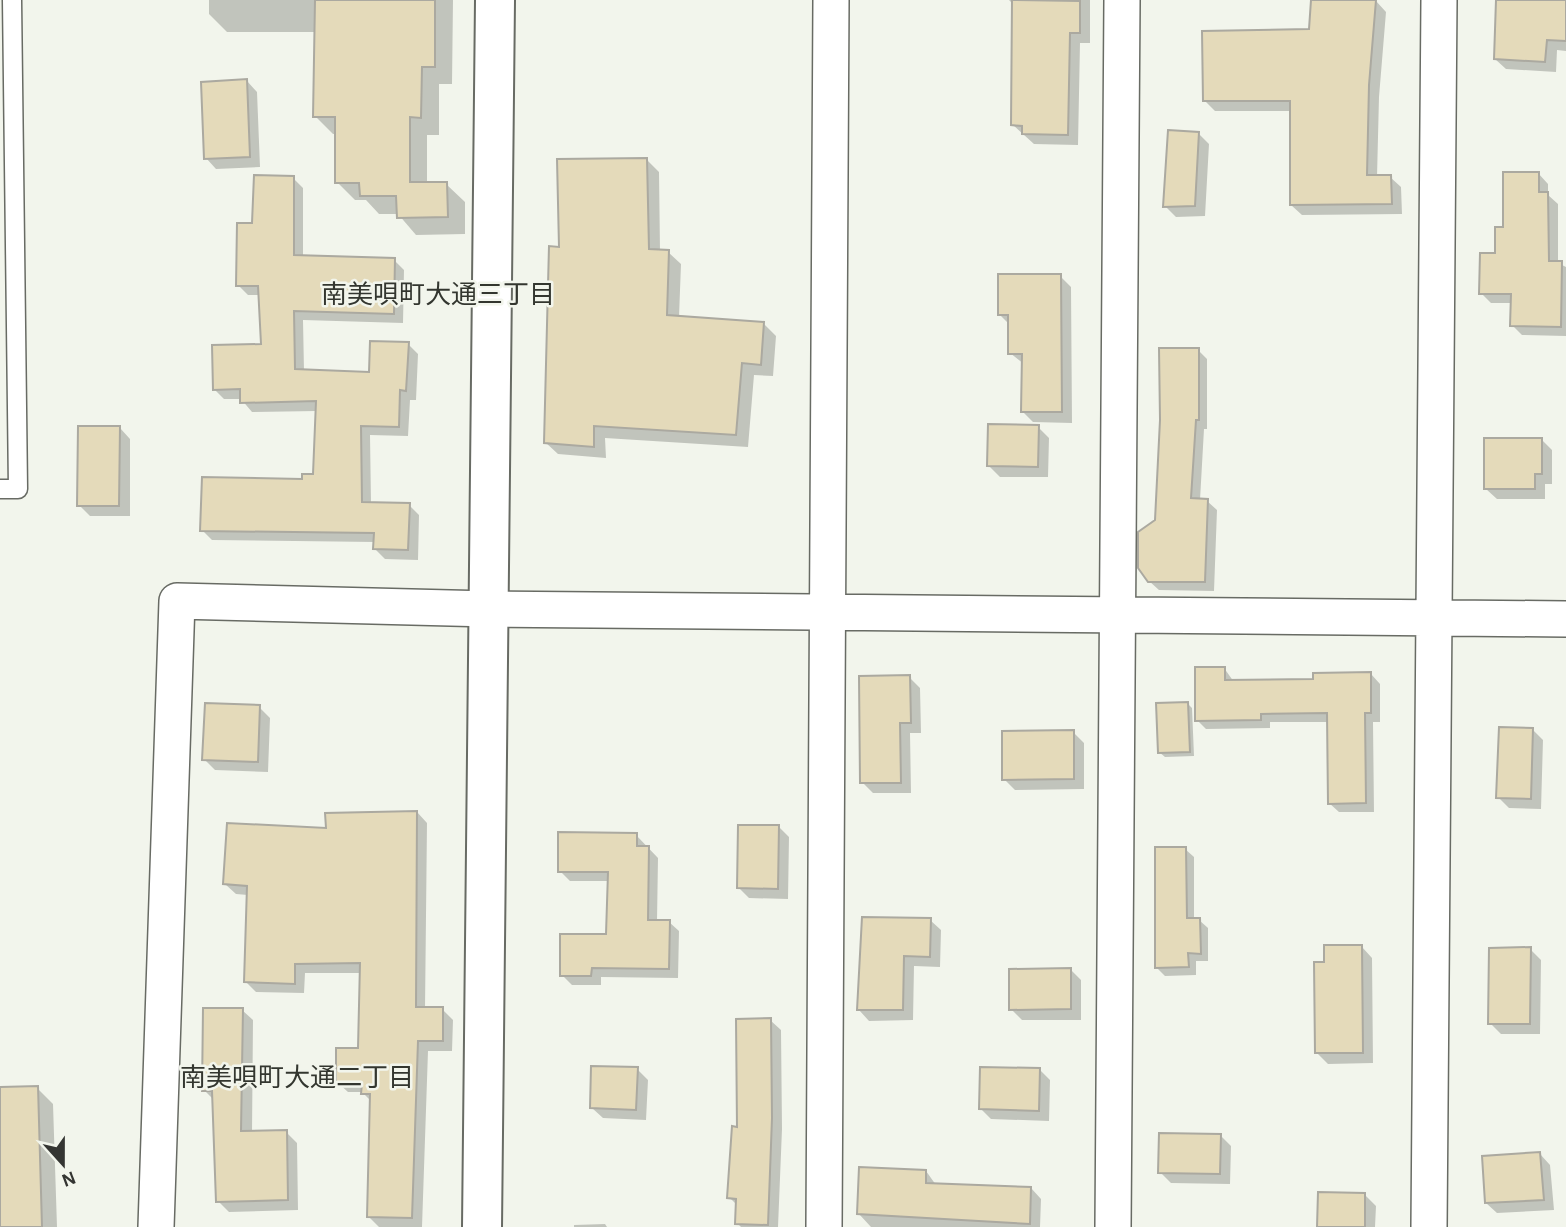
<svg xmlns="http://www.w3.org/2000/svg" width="1566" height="1227" font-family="'Alegreya Sans','Noto Sans JP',sans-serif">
<rect width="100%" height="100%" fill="#f2f5ec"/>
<path fill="#0003" d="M 209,0 L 453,0 L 452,84 L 439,84 L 439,135 L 427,135 L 427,184 L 446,184 L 465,202 L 465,234 L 416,235 L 398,214 L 379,214 L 366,200 L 355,200 L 337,182 L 337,134 L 333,134 L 315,116 L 316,32 L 227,32 L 209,14 Z
M 1009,0 L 1090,0 L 1090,43 L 1080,43 L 1078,145 L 1034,144 L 1013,125 L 1014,5 Z
M 1312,0 L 1376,1 L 1386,12 L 1379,97 L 1377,177 L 1390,177 L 1401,187 L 1402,214 L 1302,215 L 1291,205 L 1292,111 L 1215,111 L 1205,101 L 1310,31 Z
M 1498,0 L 1566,1 L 1566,51 L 1557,50 L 1556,72 L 1506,69 L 1495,59 Z
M 247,81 L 257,92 L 260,167 L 216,169 L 206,158 Z
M 1199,134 L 1209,144 L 1205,216 L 1176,217 L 1165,206 Z
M 646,159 L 659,172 L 660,251 L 668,252 L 681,264 L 679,317 L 763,323 L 776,336 L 773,376 L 754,375 L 748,447 L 605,438 L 606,458 L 558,454 L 545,442 L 561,249 Z
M 1538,173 L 1548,184 L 1548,195 L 1558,204 L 1558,263 L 1566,267 L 1566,336 L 1522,335 L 1512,325 L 1513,303 L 1491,303 L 1481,293 L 1505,228 Z
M 293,178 L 303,188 L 303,257 L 394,260 L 404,270 L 403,323 L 303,320 L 304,371 L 371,374 L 408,344 L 418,354 L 416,400 L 410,400 L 408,436 L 370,435 L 371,504 L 409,505 L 419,515 L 418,560 L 385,559 L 375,549 L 375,542 L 212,540 L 202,530 L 315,476 L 317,411 L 252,412 L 241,399 L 224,399 L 214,389 L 263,346 L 261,295 L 248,295 L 238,285 L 254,225 Z
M 1060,276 L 1071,287 L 1072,423 L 1033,422 L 1023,412 L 1024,364 L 1010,353 L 1010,325 L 999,314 Z
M 1198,350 L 1207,359 L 1207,429 L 1204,429 L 1200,500 L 1207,501 L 1217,510 L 1214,591 L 1159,590 L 1149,581 L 1157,521 Z
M 1038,427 L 1049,438 L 1048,477 L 1000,477 L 989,466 Z
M 120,428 L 130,439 L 130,516 L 90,516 L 79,505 Z
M 1541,439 L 1552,450 L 1552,484 L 1545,484 L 1545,499 L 1497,499 L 1486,489 Z
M 1224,668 L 1234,682 L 1315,681 L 1371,674 L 1380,684 L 1380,722 L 1373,722 L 1374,812 L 1339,812 L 1329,803 L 1328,722 L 1270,722 L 1270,728 L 1206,729 L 1197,720 Z
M 909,677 L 920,688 L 921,733 L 910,733 L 911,793 L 873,793 L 862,782 Z
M 1187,703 L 1192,708 L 1194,756 L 1165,757 L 1159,752 Z
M 259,707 L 270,718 L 268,772 L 215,770 L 204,759 Z
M 1533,730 L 1543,740 L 1541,809 L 1509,808 L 1498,797 Z
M 1073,732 L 1084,743 L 1084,789 L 1015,790 L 1004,779 Z
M 417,812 L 427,823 L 425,1009 L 442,1009 L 453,1020 L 452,1051 L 428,1051 L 422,1227 L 379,1227 L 368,1216 L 372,1102 L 362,1092 L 348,1092 L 337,1082 L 360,1050 L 362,973 L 305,973 L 304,993 L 256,992 L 246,982 L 248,895 L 236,894 L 225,884 L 327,830 Z
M 778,826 L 789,837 L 788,899 L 749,898 L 739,888 Z
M 636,835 L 658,858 L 657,921 L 669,922 L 679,931 L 678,978 L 601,977 L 601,985 L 572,985 L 562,975 L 608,936 L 609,881 L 570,881 L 560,871 Z
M 1185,849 L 1194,857 L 1194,920 L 1199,920 L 1208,928 L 1208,961 L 1196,961 L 1196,975 L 1165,976 L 1156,967 Z
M 930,920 L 941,930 L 940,967 L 914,966 L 913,1020 L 869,1021 L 859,1010 Z
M 1362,947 L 1372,958 L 1373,1063 L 1328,1064 L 1317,1053 Z
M 1530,949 L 1541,960 L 1540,1034 L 1501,1034 L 1490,1023 Z
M 1070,969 L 1081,980 L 1081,1020 L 1022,1020 L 1011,1009 Z
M 242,1010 L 253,1020 L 252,1133 L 286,1132 L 297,1143 L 298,1210 L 229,1212 L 218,1201 L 215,1101 L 204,1090 Z
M 770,1020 L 781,1030 L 782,1129 L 778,1227 L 741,1227 L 737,1223 L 738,1206 L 729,1197 L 739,1128 Z
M 637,1069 L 648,1080 L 646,1120 L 603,1118 L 592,1108 Z
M 1039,1069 L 1050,1080 L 1049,1121 L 991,1119 L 980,1108 Z
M 37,1088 L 53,1104 L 57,1227 L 0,1227 L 0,1089 Z
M 1220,1135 L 1231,1146 L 1230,1184 L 1171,1183 L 1160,1172 Z
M 1540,1154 L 1550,1165 L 1554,1210 L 1497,1213 L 1486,1203 Z
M 926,1171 L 936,1185 L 1031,1188 L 1041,1199 L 1040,1227 L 871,1227 L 859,1214 Z
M 1365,1195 L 1376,1206 L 1375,1227 L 1319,1227 Z
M 605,1224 L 607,1227 L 574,1227 L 574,1225 Z"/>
<path fill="#e4daba" stroke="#aba9a0" stroke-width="2" d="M 315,0 L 435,0 L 435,67 L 422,67 L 421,118 L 410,117 L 410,182 L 447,182 L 448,217 L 397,218 L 396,196 L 360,196 L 359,183 L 335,183 L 335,117 L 313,117 Z
M 1012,0 L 1080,1 L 1080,33 L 1070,33 L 1068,135 L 1022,134 L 1022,126 L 1011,125 Z
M 1311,0 L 1376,0 L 1369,85 L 1367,175 L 1391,175 L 1392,204 L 1290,205 L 1290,101 L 1203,101 L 1202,31 L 1309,29 Z
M 1496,0 L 1566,0 L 1566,41 L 1547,40 L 1545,62 L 1494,59 Z
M 247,79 L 250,157 L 204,159 L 201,82 Z
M 1168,130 L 1199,132 L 1195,206 L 1163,207 Z
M 647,158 L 649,249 L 669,250 L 667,315 L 764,322 L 761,365 L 742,363 L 736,435 L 594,426 L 594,447 L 544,443 L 549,246 L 559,247 L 557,159 Z
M 1503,172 L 1539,172 L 1539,192 L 1548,192 L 1549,261 L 1562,261 L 1561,327 L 1510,326 L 1511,294 L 1479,294 L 1480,253 L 1495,253 L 1495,227 L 1503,227 Z
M 254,175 L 294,176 L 294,255 L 395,258 L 394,314 L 294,311 L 295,369 L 369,372 L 370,341 L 409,342 L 406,391 L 400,390 L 399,427 L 361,426 L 362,502 L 410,503 L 408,550 L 373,549 L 374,533 L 200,531 L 202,477 L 302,479 L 302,474 L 313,474 L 316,401 L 240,403 L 240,389 L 213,390 L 212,345 L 261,344 L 258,286 L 236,286 L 237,223 L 252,223 Z
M 998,274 L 1061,274 L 1062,412 L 1021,412 L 1022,354 L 1008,354 L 1008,315 L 998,315 Z
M 1159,348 L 1199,348 L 1199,420 L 1196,420 L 1191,498 L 1208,499 L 1205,582 L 1148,582 L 1138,568 L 1138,532 L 1155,520 L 1160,420 Z
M 988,424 L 1039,425 L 1038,467 L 987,466 Z
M 78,426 L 120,426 L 119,506 L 77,506 Z
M 1484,438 L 1542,438 L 1542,474 L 1535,474 L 1535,489 L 1484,489 Z
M 1195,667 L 1225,667 L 1225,680 L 1313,679 L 1313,673 L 1371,672 L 1371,713 L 1365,713 L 1366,803 L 1328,804 L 1327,713 L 1261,714 L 1261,720 L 1195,721 Z
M 910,675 L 911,723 L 900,723 L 901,783 L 860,783 L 859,676 Z
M 1188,702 L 1190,752 L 1158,753 L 1156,703 Z
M 205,703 L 260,705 L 258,762 L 202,760 Z
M 1499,727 L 1533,728 L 1531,799 L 1496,798 Z
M 1074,730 L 1074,779 L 1002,780 L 1002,731 Z
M 417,811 L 416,1007 L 443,1007 L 443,1041 L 418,1041 L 412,1218 L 367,1217 L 370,1094 L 361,1094 L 362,1083 L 336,1082 L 336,1048 L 358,1048 L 360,963 L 295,964 L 295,984 L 244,982 L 247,886 L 223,884 L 227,823 L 326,828 L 325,813 Z
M 738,825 L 779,825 L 778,889 L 737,888 Z
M 558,832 L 637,833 L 637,846 L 649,846 L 648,920 L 670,920 L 669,969 L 592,968 L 591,976 L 560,976 L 560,934 L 606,934 L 608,872 L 558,872 Z
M 1155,847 L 1186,847 L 1187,918 L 1200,918 L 1201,954 L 1188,953 L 1189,967 L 1155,968 Z
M 862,917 L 931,918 L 930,957 L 904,956 L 903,1010 L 857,1010 Z
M 1324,945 L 1362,945 L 1363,1053 L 1315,1053 L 1314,962 L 1324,962 Z
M 1531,947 L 1530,1024 L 1488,1024 L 1489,948 Z
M 1071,968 L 1071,1009 L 1009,1010 L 1009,969 Z
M 203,1008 L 243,1008 L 241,1131 L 287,1130 L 288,1200 L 216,1202 L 212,1091 L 202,1091 Z
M 771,1018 L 772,1118 L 768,1225 L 735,1224 L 736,1199 L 727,1198 L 732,1126 L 737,1127 L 736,1019 Z
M 591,1066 L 638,1067 L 636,1110 L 590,1108 Z
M 980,1067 L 1040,1068 L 1039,1111 L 979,1109 Z
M 38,1086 L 42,1227 L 0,1227 L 0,1087 Z
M 1159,1133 L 1221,1134 L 1220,1174 L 1158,1173 Z
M 1540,1152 L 1544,1200 L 1485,1203 L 1482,1156 Z
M 859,1167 L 926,1170 L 926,1183 L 1031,1187 L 1030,1224 L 857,1214 Z
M 1318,1192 L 1365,1193 L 1365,1227 L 1317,1227 Z"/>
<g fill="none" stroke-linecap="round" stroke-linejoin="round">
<g stroke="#686b64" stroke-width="21">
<path id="service" d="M 0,489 L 18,489 L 12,0"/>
</g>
<g stroke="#686b64" stroke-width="38">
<path id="minor" d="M 156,1227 L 177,601 L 490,609 L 1566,619
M 824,1227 L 831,0
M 1113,1227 L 1122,0
M 1429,1227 L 1439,0"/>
</g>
<g stroke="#686b64" stroke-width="42">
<path id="tertiary" d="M 482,1227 L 495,0"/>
</g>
<use href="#service" stroke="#fff" stroke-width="18"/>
<use href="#minor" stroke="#fff" stroke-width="35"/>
<use href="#tertiary" stroke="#fff" stroke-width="38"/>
</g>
<g text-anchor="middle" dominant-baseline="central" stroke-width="5" stroke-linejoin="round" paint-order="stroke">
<g font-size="26" fill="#33362f" stroke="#f2f5ec">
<text x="438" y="295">南美唄町大通三丁目</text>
<text x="297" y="1078">南美唄町大通二丁目</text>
</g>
</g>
<g transform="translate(63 1164) rotate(159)" stroke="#f2f5ec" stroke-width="5" paint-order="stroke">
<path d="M0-5L12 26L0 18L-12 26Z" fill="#343532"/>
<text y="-10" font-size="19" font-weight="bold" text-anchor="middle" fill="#343532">N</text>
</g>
</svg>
